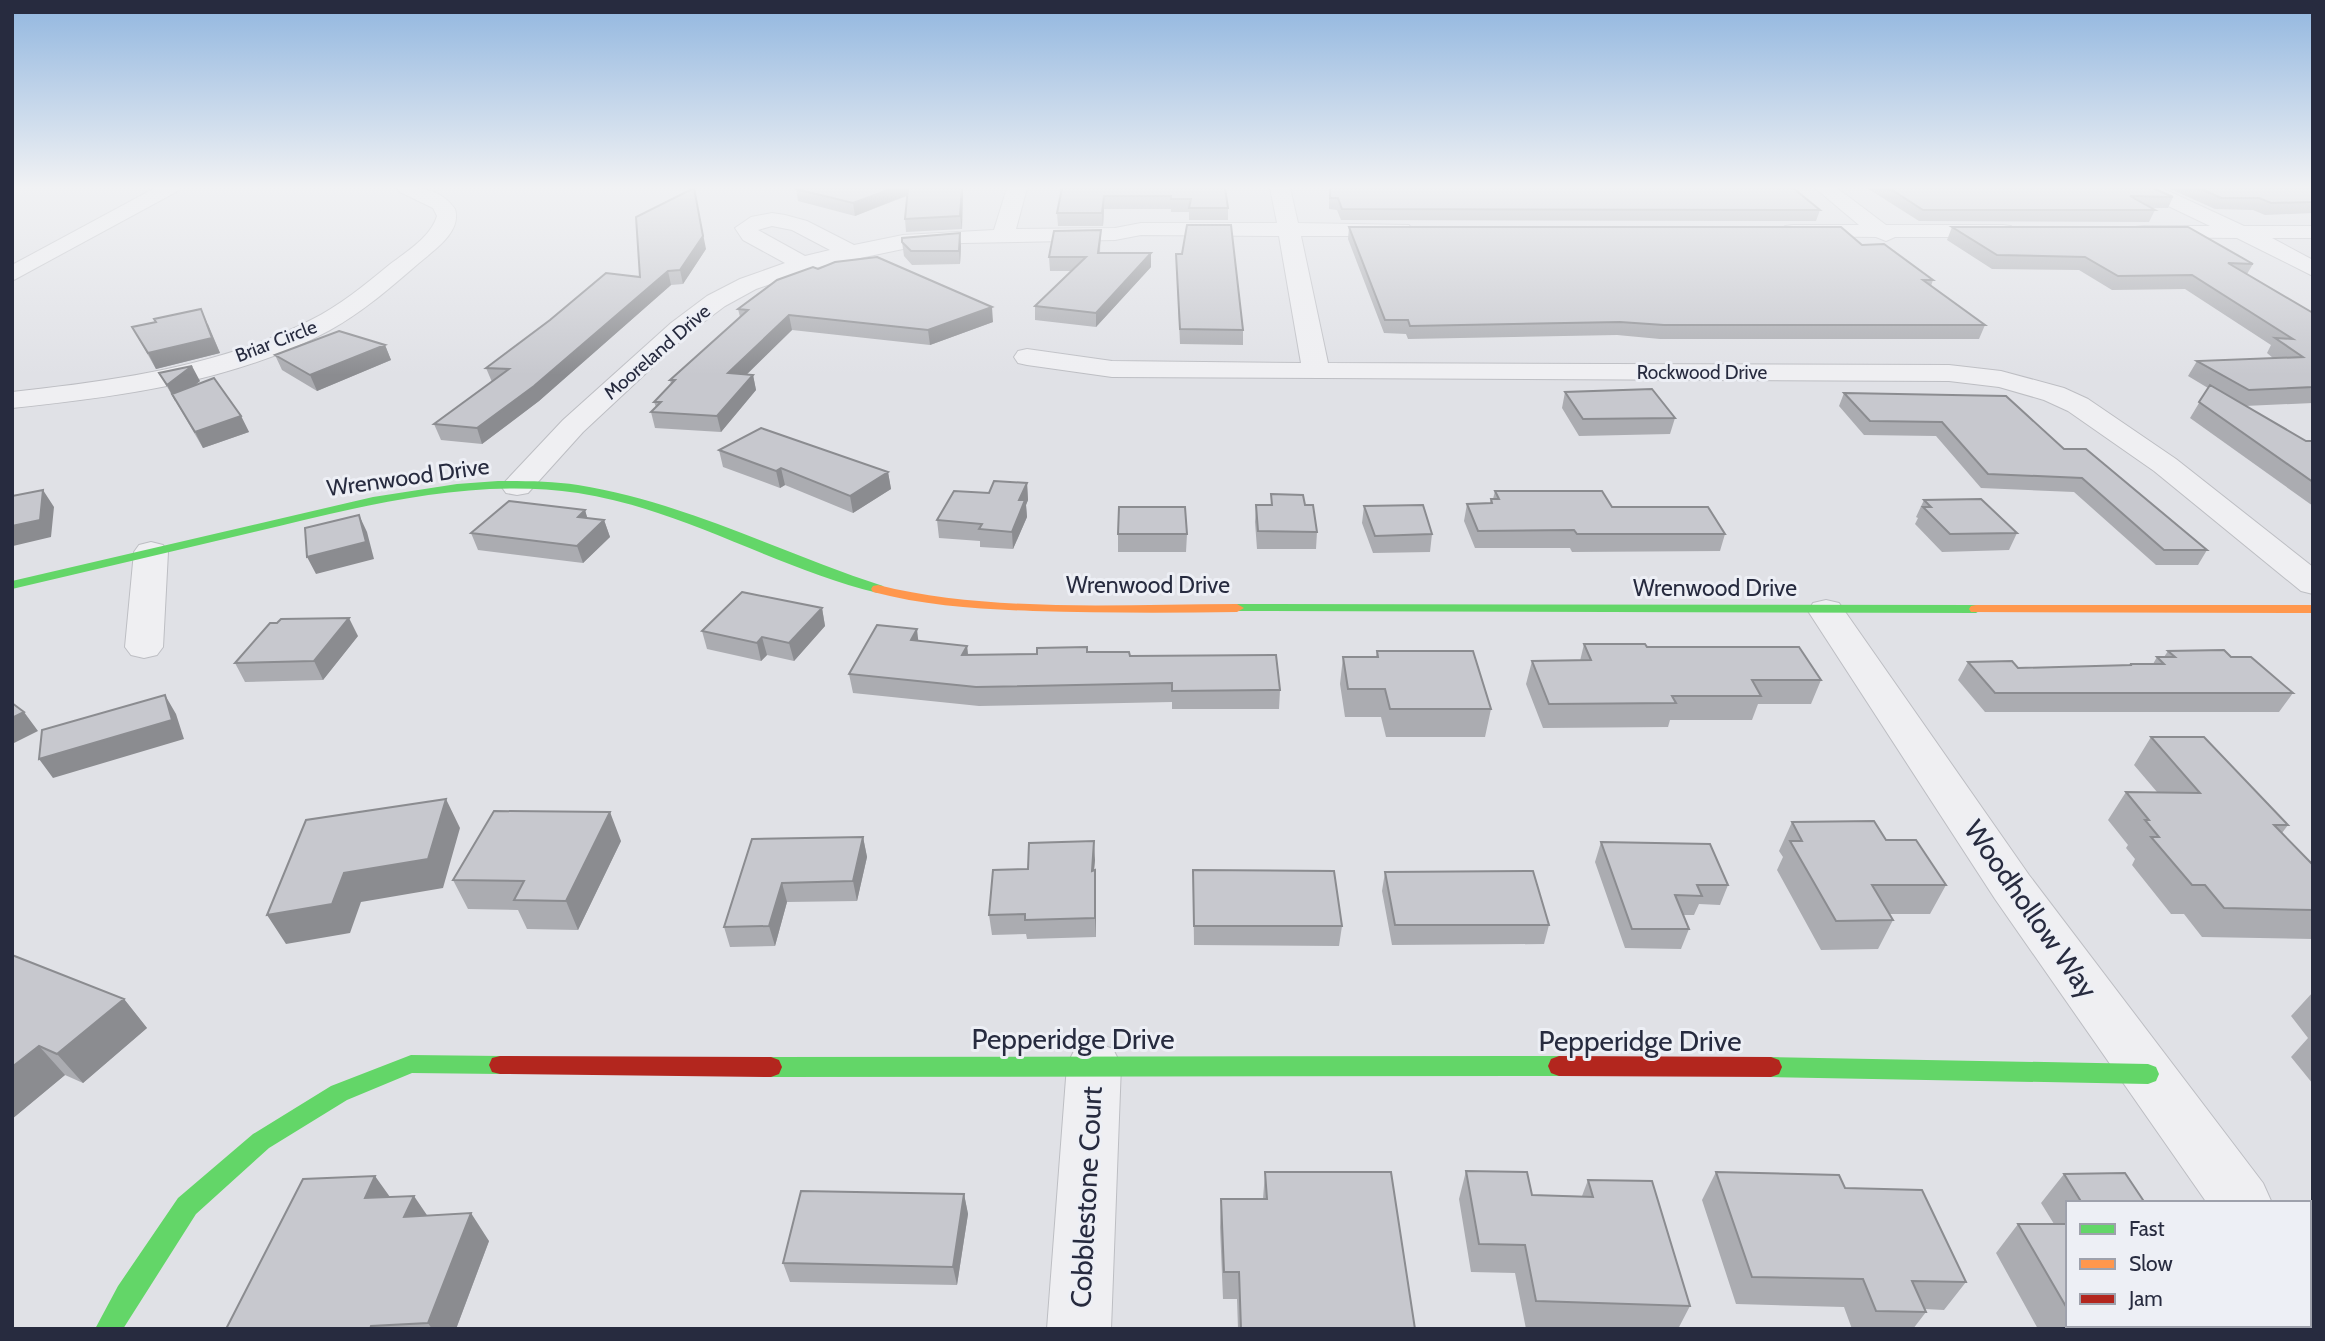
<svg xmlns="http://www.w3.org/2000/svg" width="2325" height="1341" font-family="Cabin,sans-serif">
<rect width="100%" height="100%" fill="#e0e1e6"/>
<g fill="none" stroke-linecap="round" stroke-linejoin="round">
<g stroke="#bdbec3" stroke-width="2">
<path id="street" d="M 155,188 L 179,188 L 176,192 L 12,281 L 12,265 Z
M 397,188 C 421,187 441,189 455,209 C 462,232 434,250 419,263 C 391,287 363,312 330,330 C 235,382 118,397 12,408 L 12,392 C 113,381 219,367 311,320 C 339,306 365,285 389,265 C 406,252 431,237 437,216 L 433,208 L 400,192 Z
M 1007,188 L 1027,188 L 1016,229 L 1115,228 L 1141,223 L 1277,223 L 1270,188 L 1290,188 L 1298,223 L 1409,225 L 1412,230 L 1409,235 L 1401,236 L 1301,236 L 1328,363 L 1949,365 L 2001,371 L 2064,388 L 2088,399 L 2176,459 L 2313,567 L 2313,594 L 2301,591 L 2154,471 L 2068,411 L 2044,400 L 1999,387 L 1949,381 L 1112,377 L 1027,365 L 1018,363 L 1014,357 L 1018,351 L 1027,349 L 1112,361 L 1301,363 L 1279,236 L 1141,235 L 1115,240 L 963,243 L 903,249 L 822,266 L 756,289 L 725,306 L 689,333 L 583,432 L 528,493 L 517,495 L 506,493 L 501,486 L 563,420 L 671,323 L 707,296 L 740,279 L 785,263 L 743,240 L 735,228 L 751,217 L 772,213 L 785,215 L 807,221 L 854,245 L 903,235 L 994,230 ZM 772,226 L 792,230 L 830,250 L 805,256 L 758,230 Z
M 1815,188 L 1837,188 L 1886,225 L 2003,225 L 2011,226 L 2014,231 L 2011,236 L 2003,237 L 1895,237 L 1886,241 L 1876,237 L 1785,236 L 1782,231 L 1785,226 L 1793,225 L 1859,225 Z
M 2136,188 L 2162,188 L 2244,226 L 2313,226 L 2313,238 L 2272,238 L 2313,260 L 2313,276 L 2237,238 L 2135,237 L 2132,232 L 2135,227 L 2143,226 L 2210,226 L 2139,192 Z
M 151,542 L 163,545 L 168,552 L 163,647 L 157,655 L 144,658 L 131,655 L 125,647 L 134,552 L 139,545 Z
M 1826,600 L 1839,603 L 2029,875 L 2263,1183 L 2272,1203 L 2207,1203 L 1995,899 L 1808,611 L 1813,603 Z
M 1094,1042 L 1113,1049 L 1121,1065 L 1111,1329 L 1047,1329 L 1067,1065 L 1075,1049 Z
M 2309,1264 L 2313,1265 L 2313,1329 L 2298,1325 L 2309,1325 Z"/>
</g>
<use href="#street" fill="#efeff2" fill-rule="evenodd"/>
<path fill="#63d668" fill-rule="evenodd" d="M 498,481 C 525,481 552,481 578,485 C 684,502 782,553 883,586 L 885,589 L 878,593 C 775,568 683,509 578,493 C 469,477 359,507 254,532 C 174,551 93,570 12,589 L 12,581 L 373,497 L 457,484 Z
M 1237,604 L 1976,605 L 1983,609 L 1976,613 L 1232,611 L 1230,608 L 1232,605 Z
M 411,1055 L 500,1056 L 508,1058 L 511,1065 L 508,1072 L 500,1074 L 412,1073 L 347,1100 L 269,1148 L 196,1214 L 123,1329 L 95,1329 L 118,1286 L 178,1198 L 253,1134 L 331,1086 Z
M 1559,1056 L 1567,1059 L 1570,1066 L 1567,1073 L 1559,1076 L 771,1077 L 763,1074 L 760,1067 L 763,1060 L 771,1057 Z
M 1771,1057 L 2148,1064 L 2156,1067 L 2159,1074 L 2156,1081 L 2148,1084 L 1771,1077 L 1763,1074 L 1760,1067 L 1763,1060 Z"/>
<path fill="#ff974d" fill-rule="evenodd" d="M 878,585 C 990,613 1121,604 1237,604 L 1244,608 L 1237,612 C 1169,613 1101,613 1033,611 C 978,609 926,606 873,592 L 871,589 L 873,586 Z
M 1976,605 L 2313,605 L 2313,613 L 1971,612 L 1969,609 L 1971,606 Z"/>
<path fill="#b3261e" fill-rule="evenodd" d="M 500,1056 L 771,1057 L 779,1060 L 782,1067 L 779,1074 L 771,1077 L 500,1074 L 492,1072 L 489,1065 L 492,1058 Z
M 1559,1056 L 1771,1057 L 1779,1060 L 1782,1067 L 1779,1074 L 1771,1077 L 1559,1076 L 1551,1073 L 1548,1066 L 1551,1059 Z"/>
</g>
<path fill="#abacb1" d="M 963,188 L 962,229 L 906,232 L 905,219 L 907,196 L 855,216 L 798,201 L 796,189 Z
M 1060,188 L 1225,188 L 1228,208 L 1228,220 L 1189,220 L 1189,212 L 1171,212 L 1171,209 L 1104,209 L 1103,226 L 1058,226 L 1057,213 L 1061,191 Z
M 1329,188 L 1793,188 L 1820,210 L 1816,221 L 1341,220 L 1337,210 L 1329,209 Z
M 1867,188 L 2153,188 L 2173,197 L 2168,208 L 2151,208 L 2155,210 L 2149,222 L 1919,221 Z
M 2168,188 L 2313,188 L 2313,213 L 2265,215 L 2253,210 L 2215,209 Z
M 1349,227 L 1862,245 L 1933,280 L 1931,286 L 1985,325 L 1979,339 L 1660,339 L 1617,335 L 1408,339 L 1406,334 L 1384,333 L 1348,239 Z
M 1952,227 L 2253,264 L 2247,274 L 2313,313 L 2313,403 L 2245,406 L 2306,441 L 2313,441 L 2313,506 L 2190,418 L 2208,388 L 2188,376 L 2197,361 L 2273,358 L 2267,353 L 2271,345 L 2185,289 L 2112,290 L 2079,270 L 1992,269 L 1947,240 Z
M 1101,230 L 1100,253 L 1151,267 L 1096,327 L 1035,320 L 1035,306 L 1072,271 L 1050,271 L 1049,257 Z
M 902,242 L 961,246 L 960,264 L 912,265 L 904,256 Z
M 706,249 L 683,284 L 671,285 L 539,401 L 482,444 L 441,440 L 434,424 L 492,382 L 486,368 L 640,277 Z
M 1176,254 L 1243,330 L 1243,345 L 1180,344 Z
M 738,309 L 993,322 L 930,345 L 792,330 L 746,374 L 753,375 L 756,390 L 721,432 L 655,428 L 651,412 L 656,407 L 654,402 L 671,384 L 670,380 L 740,317 Z
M 208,324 L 220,353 L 156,369 L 132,327 Z
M 385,345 L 391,360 L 317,391 L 282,370 L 275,355 Z
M 159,373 L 200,381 L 195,385 L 241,416 L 249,432 L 203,448 Z
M 1565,392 L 1675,418 L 1670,434 L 1579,436 L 1562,408 Z
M 1844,393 L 2064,449 L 2207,550 L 2198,565 L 2156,565 L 2074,492 L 1981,488 L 1936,436 L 1864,435 L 1839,406 Z
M 719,450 L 888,472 L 891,489 L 853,513 L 785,485 L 780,488 L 723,467 Z
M 1027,483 L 1028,500 L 1026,505 L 1027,517 L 1013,549 L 980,547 L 980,541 L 939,538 L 937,520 L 989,493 Z
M 1495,491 L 1612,507 L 1725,534 L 1720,551 L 1572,552 L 1570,548 L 1475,548 L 1464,521 L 1467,504 L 1490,503 L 1491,499 L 1493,499 Z
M 1271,494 L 1305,505 L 1317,532 L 1316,549 L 1257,549 L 1255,522 L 1256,505 L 1271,505 Z
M 1924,500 L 2017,533 L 2009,550 L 1942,552 L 1915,524 L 1918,518 L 1916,517 Z
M 1364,506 L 1432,534 L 1430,552 L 1373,553 L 1362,523 Z
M 585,510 L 587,518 L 604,520 L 610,537 L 583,563 L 478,550 L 471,533 Z
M 1118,534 L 1187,534 L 1186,552 L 1118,552 Z
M 822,608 L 825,626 L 794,661 L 767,655 L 761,661 L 707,649 L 702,631 Z
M 358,636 L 323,680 L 245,682 L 235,663 Z
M 918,641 L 967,646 L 968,655 L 1087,652 L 1130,656 L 1280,690 L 1279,709 L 1172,709 L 1172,702 L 979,706 L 853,693 L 849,674 Z
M 1584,644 L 1647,647 L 1821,680 L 1811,704 L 1758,704 L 1752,720 L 1670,720 L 1668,727 L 1543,728 L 1526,684 L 1532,661 L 1580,661 Z
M 1377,651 L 1491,709 L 1485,737 L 1386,737 L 1381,717 L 1345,717 L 1340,684 L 1343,657 L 1376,657 Z
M 2168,651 L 2231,657 L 2293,693 L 2279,712 L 1985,712 L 1958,680 L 1968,662 L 2018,668 L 2129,665 L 2130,664 L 2153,664 L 2157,657 L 2164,657 Z
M 2151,737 L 2288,825 L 2282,833 L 2313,865 L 2313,939 L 2202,937 L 2184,914 L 2171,914 L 2132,865 L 2135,859 L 2126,848 L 2128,845 L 2108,820 L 2126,792 L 2157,792 L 2134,765 Z
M 1792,822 L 1886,840 L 1946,885 L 1930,914 L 1889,914 L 1893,920 L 1878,949 L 1821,950 L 1777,870 L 1783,857 L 1779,851 Z
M 863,837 L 867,857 L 857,901 L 787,902 L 775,946 L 730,947 L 724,927 L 752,839 Z
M 621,841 L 578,930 L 527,929 L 518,910 L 468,909 L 453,880 Z
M 1601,842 L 1728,885 L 1720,905 L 1699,904 L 1694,915 L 1683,915 L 1689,929 L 1681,949 L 1625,948 L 1595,862 Z
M 1095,860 L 1094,870 L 1096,890 L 1096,937 L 1027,939 L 1026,934 L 992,935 L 989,915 L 1028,869 Z
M 1193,870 L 1342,926 L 1339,946 L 1194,945 Z
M 1385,872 L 1549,925 L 1544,944 L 1392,945 L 1382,891 Z
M 12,955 L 124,999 L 147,1028 L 83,1083 L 65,1075 L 12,1119 Z
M 2313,992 L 2313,1084 L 2291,1057 L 2308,1038 L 2291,1016 Z
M 1466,1171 L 1532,1195 L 1582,1196 L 1588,1180 L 1690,1306 L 1678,1329 L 1526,1329 L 1515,1273 L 1471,1272 L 1459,1199 Z
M 1265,1172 L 1415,1329 L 1238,1329 L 1237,1299 L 1223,1299 L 1220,1227 L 1221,1199 L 1263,1199 Z
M 1716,1172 L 1845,1188 L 1966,1282 L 1944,1310 L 1925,1309 L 1926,1312 L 1913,1329 L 1852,1329 L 1844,1307 L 1736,1304 L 1702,1200 Z
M 2064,1174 L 2145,1203 L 2068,1203 L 2068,1325 L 2212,1325 L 2208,1329 L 2038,1329 L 1996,1253 L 2018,1224 L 2054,1224 L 2041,1203 Z
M 964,1194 L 968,1214 L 957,1285 L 790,1282 L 783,1263 Z
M 390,1197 L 427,1216 L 489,1241 L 456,1329 L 226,1329 Z"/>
<path fill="#8b8c90" d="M 694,188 L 706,249 L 683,284 L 680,270 Z
M 894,188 L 910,188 L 910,194 L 855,216 L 853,203 Z
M 962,188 L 963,188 L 962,229 L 960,216 Z
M 1104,196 L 1104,209 L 1103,226 L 1102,213 Z
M 960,233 L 961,246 L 960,264 L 959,251 Z
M 1151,253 L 1151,267 L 1096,327 L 1096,313 Z
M 668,271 L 671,285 L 539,401 L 482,444 L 477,428 Z
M 992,307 L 993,322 L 930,345 L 928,330 Z
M 201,309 L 220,353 L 156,369 L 148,353 Z
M 789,315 L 792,330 L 732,389 L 728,373 Z
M 385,345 L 391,360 L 317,391 L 310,375 Z
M 192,366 L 200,381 L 175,401 L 167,385 Z
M 753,375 L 756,390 L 721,432 L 717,416 Z
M 241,416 L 249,432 L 203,448 L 195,432 Z
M 781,468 L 785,485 L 780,488 L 776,471 Z
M 888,472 L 891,489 L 853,513 L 850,496 Z
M 1027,483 L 1028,500 L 1026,505 L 1027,517 L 1013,549 L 1012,532 L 1019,500 Z
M 43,490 L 54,507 L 51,537 L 13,546 L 12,526 Z
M 585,510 L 590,527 L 578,517 Z
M 359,515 L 367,532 L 374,559 L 316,574 L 307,557 Z
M 604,520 L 610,537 L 583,563 L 577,546 Z
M 822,608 L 825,626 L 794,661 L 789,643 Z
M 349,618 L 358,636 L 323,680 L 314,661 Z
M 917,629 L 919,647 L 911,640 Z
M 762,637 L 767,655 L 761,661 L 757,643 Z
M 967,646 L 969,664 L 962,655 Z
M 165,695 L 176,714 L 184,739 L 53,778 L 39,759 Z
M 24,712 L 38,731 L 12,744 L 12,718 Z
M 446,799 L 460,828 L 443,888 L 361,902 L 350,933 L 286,944 L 267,915 L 344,873 Z
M 610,812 L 621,841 L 578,930 L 566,901 Z
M 863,837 L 867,857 L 857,901 L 853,881 Z
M 1094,841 L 1095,860 L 1092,890 L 1092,871 Z
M 1095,870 L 1096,890 L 1096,937 L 1095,918 Z
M 782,883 L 787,902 L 775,946 L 769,926 Z
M 124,999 L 147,1028 L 83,1083 L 57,1054 Z
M 39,1046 L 65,1075 L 12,1119 L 12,1067 Z
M 375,1176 L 395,1204 L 365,1198 Z
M 964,1194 L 968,1214 L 957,1285 L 953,1267 Z
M 414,1196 L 433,1224 L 404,1217 Z
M 471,1213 L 489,1241 L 456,1329 L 432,1329 L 428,1323 Z"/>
<path fill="#c7c8ce" stroke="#8b8c90" stroke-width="2" d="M 694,188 L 703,236 L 680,270 L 668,271 L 534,386 L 477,428 L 434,424 L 509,369 L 486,368 L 550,320 L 606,273 L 640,277 L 636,217 Z
M 801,188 L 894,188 L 853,203 L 796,189 Z
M 908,188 L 962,188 L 960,216 L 905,219 Z
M 1062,188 L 1225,188 L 1228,208 L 1189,208 L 1191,199 L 1171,199 L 1171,196 L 1104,196 L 1102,213 L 1057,213 Z
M 1330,188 L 1793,188 L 1820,210 L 1342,209 L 1338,198 L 1330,198 Z
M 1889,188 L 2153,188 L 2173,197 L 2130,196 L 2155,210 L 1923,210 Z
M 2199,188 L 2313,188 L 2313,202 L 2271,203 L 2259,198 L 2221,198 Z
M 1187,225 L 1231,225 L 1243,330 L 1180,329 L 1176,254 L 1182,254 Z
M 1349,227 L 1841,227 L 1862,245 L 1884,244 L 1933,280 L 1923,280 L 1985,325 L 1664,325 L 1620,322 L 1410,326 L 1408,320 L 1385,320 Z
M 1952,227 L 2188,227 L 2253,264 L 2228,263 L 2313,313 L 2313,387 L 2249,390 L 2197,361 L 2303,357 L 2275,338 L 2293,339 L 2192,275 L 2118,276 L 2085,257 L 1997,255 Z
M 1101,230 L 1098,253 L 1151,253 L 1096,313 L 1035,306 L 1086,257 L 1049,257 L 1054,231 Z
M 960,233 L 959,251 L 911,251 L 902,242 L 902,238 Z
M 877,257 L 992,307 L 928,330 L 789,315 L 728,373 L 753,375 L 717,416 L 651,412 L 661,402 L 654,402 L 675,380 L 670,380 L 748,310 L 738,309 L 777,280 L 813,267 L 818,269 L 835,262 Z
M 201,309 L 212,338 L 148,353 L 132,327 L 156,322 L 154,319 Z
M 339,331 L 385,345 L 310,375 L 275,355 Z
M 192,366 L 167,385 L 159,373 Z
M 214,378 L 241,416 L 195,432 L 172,394 Z
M 2210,385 L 2306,441 L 2313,441 L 2313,482 L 2199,402 Z
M 1652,389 L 1675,418 L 1583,419 L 1565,392 Z
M 1844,393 L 2006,396 L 2064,449 L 2086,449 L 2207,550 L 2164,550 L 2082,478 L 1988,474 L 1942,422 L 1870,421 Z
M 761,428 L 888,472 L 850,496 L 781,468 L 776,471 L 719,450 Z
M 994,481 L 1027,483 L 1019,500 L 1025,500 L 1012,532 L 979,529 L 982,524 L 937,520 L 954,491 L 989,493 Z
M 43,490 L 40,520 L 12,526 L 12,496 Z
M 1495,491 L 1602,491 L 1612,507 L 1708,507 L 1725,534 L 1577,534 L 1574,530 L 1478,531 L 1467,504 L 1492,503 L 1491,499 L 1499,499 Z
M 1271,494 L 1303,495 L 1305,505 L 1313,505 L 1317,532 L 1258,531 L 1256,505 L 1272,505 Z
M 1981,499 L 2017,533 L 1950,534 L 1923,507 L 1931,507 L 1924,500 Z
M 509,501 L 585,510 L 578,517 L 604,520 L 577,546 L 471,533 Z
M 1423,505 L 1432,534 L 1375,536 L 1364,506 Z
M 1119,507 L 1185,507 L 1187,534 L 1118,534 Z
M 359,515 L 366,542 L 307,557 L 305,528 Z
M 742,592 L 822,608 L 789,643 L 762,637 L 757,643 L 702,631 Z
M 349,618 L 314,661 L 235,663 L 270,623 L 277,623 L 281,619 Z
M 877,625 L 917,629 L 911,640 L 967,646 L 962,655 L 1037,654 L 1037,648 L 1087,647 L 1087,652 L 1129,652 L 1130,656 L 1276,655 L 1280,690 L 1172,691 L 1172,683 L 976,687 L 849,674 Z
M 1584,644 L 1645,644 L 1647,647 L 1799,647 L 1821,680 L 1752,680 L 1761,696 L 1672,696 L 1676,703 L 1549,704 L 1532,661 L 1591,660 Z
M 2224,650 L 2231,657 L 2251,657 L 2293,693 L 1995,693 L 1968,662 L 2012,661 L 2018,668 L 2132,665 L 2130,664 L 2164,664 L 2157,657 L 2175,657 L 2168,651 Z
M 1377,651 L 1473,651 L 1491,709 L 1390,709 L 1385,689 L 1348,689 L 1343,657 L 1378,657 Z
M 165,695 L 172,720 L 39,759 L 42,730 Z
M 12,703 L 24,712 L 12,718 Z
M 2151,737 L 2204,737 L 2288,825 L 2274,825 L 2313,865 L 2313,910 L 2224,908 L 2205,885 L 2192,885 L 2151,837 L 2159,837 L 2145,820 L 2149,820 L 2126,792 L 2200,793 Z
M 446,799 L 428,859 L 344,873 L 332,904 L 267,915 L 306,820 Z
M 494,811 L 610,812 L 566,901 L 514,900 L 524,881 L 453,880 Z
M 1874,821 L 1886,840 L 1916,840 L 1946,885 L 1872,885 L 1893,920 L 1836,921 L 1790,841 L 1802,841 L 1792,822 Z
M 863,837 L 853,881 L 782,883 L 769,926 L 724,927 L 752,839 Z
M 1094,841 L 1092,871 L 1095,870 L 1095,918 L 1025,920 L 1025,914 L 989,915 L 993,870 L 1028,869 L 1029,843 Z
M 1601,842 L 1710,844 L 1728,885 L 1697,885 L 1702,896 L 1675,895 L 1689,929 L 1632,929 Z
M 1193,870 L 1334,871 L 1342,926 L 1194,926 Z
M 1533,871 L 1549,925 L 1395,925 L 1385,872 Z
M 12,955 L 124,999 L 57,1054 L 39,1046 L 12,1067 Z
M 1466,1171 L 1527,1172 L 1532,1195 L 1593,1197 L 1588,1180 L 1652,1181 L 1690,1306 L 1536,1301 L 1525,1245 L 1479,1244 Z
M 1265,1172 L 1391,1172 L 1415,1329 L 1241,1329 L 1239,1272 L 1224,1272 L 1221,1199 L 1267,1199 Z
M 1716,1172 L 1839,1175 L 1845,1188 L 1922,1190 L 1966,1282 L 1912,1281 L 1926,1312 L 1876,1311 L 1863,1279 L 1752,1277 Z
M 2125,1173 L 2145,1203 L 2082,1203 L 2064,1174 Z
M 375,1176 L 365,1198 L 414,1196 L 404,1217 L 471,1213 L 428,1323 L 371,1326 L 370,1329 L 226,1329 L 303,1179 Z
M 801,1191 L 964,1194 L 953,1267 L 783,1263 Z
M 2018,1224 L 2068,1224 L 2068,1310 Z
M 2135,1325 L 2185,1325 L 2187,1329 L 2137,1329 Z"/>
<linearGradient id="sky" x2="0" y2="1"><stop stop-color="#91b6df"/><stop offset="0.5" stop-color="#f1f2f4"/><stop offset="1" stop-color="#f1f2f4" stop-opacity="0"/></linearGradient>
<rect width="2325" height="375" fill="url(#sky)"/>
<g text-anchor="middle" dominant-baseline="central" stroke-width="6" stroke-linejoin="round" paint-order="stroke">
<g font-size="19" fill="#272b3f" stroke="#edeff5">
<text transform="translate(276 341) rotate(-21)">Briar Circle</text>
<text transform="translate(657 352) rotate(-41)">Mooreland Drive</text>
<text x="1702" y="372">Rockwood Drive</text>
</g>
<g font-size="23" fill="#272b3f" stroke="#edeff5">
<text transform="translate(408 477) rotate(-8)">Wrenwood Drive</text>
<text x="1148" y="585">Wrenwood Drive</text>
<text x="1715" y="588">Wrenwood Drive</text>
</g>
<g font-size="28" fill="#272b3f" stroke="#edeff5">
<text transform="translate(2031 909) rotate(55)">Woodhollow Way</text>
<text x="1073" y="1039">Pepperidge Drive</text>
<text x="1640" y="1041">Pepperidge Drive</text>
<text transform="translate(1086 1197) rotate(-87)">Cobblestone Court</text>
</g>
</g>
<rect width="2325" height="1341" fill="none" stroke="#272b3f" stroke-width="28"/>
<rect x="2066" y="1201" width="245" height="126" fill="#edeff5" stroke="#9ea1ac" stroke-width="2"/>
<rect x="2080" y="1224" width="35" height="10" fill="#63d668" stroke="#9ea1ac" stroke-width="2"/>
<text x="2129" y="1236" font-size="21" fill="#272b3f">Fast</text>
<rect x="2080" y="1259" width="35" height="10" fill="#ff974d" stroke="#9ea1ac" stroke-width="2"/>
<text x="2129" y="1271" font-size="21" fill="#272b3f">Slow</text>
<rect x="2080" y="1294" width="35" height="10" fill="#b3261e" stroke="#9ea1ac" stroke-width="2"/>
<text x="2129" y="1306" font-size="21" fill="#272b3f">Jam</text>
</svg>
